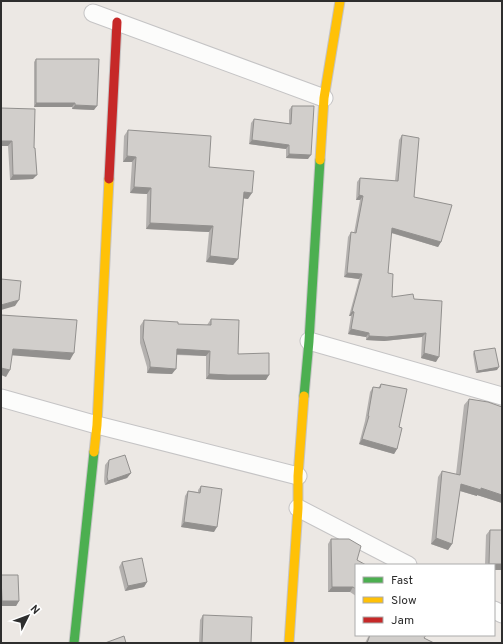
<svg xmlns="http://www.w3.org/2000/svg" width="503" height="644" font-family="Overpass,sans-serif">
<rect width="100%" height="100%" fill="#ece8e4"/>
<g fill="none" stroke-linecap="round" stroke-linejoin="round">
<g stroke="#c5c4c5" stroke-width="19">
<path id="street" d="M 93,13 L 324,98
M 309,341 L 502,396
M 1,398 L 97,425 L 298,476
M 298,508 L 408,565
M 494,610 L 502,614"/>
</g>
<g stroke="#c5c4c5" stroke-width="11">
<path id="fast" d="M 304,396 L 309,341 L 320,160
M 74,643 L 94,452"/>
</g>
<g stroke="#c5c4c5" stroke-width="11">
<path id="slow" d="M 320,160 L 324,98 L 340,1
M 94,452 L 97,425 L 109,179
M 289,643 L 298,508 L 298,476 L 304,396"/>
</g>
<g stroke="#c5c4c5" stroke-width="11">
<path id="jam" d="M 109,179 L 117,22"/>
</g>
<use href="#street" stroke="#fcfcfb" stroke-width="17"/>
<use href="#fast" stroke="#4caf50" stroke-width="9"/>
<use href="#slow" stroke="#ffc107" stroke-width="9"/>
<use href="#jam" stroke="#c62828" stroke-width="9"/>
</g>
<path fill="#b4b1af" d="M 36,59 L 94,110 L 72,109 L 72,107 L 34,107 L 34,62 Z
M 292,106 L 308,159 L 286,158 L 286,149 L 249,144 L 251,123 L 254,119 L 289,124 L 289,110 Z
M 1,108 L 33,179 L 10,180 L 8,146 L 1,146 Z
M 128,130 L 209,167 L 248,199 L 244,198 L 238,259 L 233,265 L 206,262 L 209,232 L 146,229 L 147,194 L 130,193 L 132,162 L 123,162 L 124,136 Z
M 402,135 L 414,197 L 441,242 L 438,247 L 391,233 L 388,273 L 392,297 L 414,299 L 436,362 L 421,358 L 422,337 L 384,341 L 366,340 L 366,337 L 348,334 L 351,316 L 349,316 L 359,279 L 344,277 L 348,237 L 351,232 L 354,233 L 360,200 L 356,200 L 357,182 L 360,178 L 395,181 L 399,140 Z
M 211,319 L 238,354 L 266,380 L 224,380 L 206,379 L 206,356 L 176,355 L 172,374 L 147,373 L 147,367 L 140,343 L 140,326 L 144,320 L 178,324 L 207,325 Z
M 474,351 L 497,370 L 476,373 L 473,354 Z
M 381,384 L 399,427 L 397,449 L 394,454 L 359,444 L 365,421 L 370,392 L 373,387 L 378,388 Z
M 469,399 L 502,407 L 502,503 L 477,495 L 477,496 L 460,491 L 452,544 L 448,550 L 431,544 L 438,477 L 442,471 L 456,474 L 464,405 Z
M 109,460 L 131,473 L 127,478 L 105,485 L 104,481 L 105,465 Z
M 201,486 L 214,532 L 181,527 L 185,496 L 188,491 L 198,492 L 198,490 Z
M 490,530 L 494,565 L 485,565 L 486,535 Z
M 331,539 L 356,565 L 356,596 L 350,592 L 328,592 L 328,544 Z
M 122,562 L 147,582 L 144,587 L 125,591 L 119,567 Z
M 1,575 L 19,601 L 16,606 L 1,606 Z
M 203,615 L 251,643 L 199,643 L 200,620 Z
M 369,635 L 426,635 L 424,638 L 434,643 L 365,643 Z"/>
<path fill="#92908e" d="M 36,103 L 75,103 L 72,107 L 34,107 Z
M 75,105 L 97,106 L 94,110 L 72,109 Z
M 252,140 L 289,145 L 286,149 L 249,144 Z
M 1,141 L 12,141 L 8,146 L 1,146 Z
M 289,154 L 311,155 L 308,159 L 286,158 Z
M 127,156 L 136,157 L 132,162 L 123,162 Z
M 13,175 L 37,175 L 33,179 L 10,180 Z
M 134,187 L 151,188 L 147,194 L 130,193 Z
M 244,192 L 252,193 L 248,199 L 240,198 Z
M 359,195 L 363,196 L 360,200 L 356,200 Z
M 150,223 L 213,226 L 209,232 L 146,229 Z
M 392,228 L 441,242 L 438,247 L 389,232 Z
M 210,256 L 238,259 L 233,265 L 206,262 Z
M 347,273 L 362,274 L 359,279 L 344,277 Z
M 19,300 L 15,306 L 1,310 L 1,305 Z
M 352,311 L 354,312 L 351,316 L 349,316 Z
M 351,329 L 369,333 L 366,337 L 348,334 Z
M 426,333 L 422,337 L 384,341 L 366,340 L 369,336 Z
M 13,349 L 74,353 L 70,360 L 8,355 Z
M 177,349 L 210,351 L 206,356 L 173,354 Z
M 424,353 L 439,357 L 436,362 L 421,358 Z
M 150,367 L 176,369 L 172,374 L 147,373 Z
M 499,367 L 497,370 L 476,373 L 478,371 Z
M 1,368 L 10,370 L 6,377 L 1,375 Z
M 209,374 L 269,375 L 266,380 L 224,380 L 206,379 Z
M 362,439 L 397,449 L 394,454 L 359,444 Z
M 131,473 L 127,478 L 105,485 L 108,481 Z
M 461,484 L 481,488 L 502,495 L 502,503 L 477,495 L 477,496 L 457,490 Z
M 184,522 L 217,527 L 214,532 L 181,527 Z
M 436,538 L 452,544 L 448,550 L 431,544 Z
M 489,564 L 502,564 L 502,570 L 494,570 L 494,565 L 488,565 Z
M 147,582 L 144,587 L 125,591 L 128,586 Z
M 332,587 L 353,587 L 350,592 L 328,592 Z
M 2,601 L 19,601 L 16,606 L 1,606 L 1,602 Z"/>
<path fill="#d1cecb" stroke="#92908e" d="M 36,59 L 99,59 L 97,106 L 75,105 L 75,103 L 36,103 Z
M 292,106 L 314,106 L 311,155 L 289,154 L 289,145 L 252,140 L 254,119 L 291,124 Z
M 1,108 L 35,109 L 34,148 L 35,148 L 37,175 L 13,175 L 12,141 L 1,141 Z
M 128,130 L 211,136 L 209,167 L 254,171 L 252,193 L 244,192 L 238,259 L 210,256 L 213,226 L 150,223 L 151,188 L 134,187 L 136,157 L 127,156 Z
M 402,135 L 419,138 L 414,197 L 452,205 L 441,242 L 392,228 L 388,273 L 393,274 L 392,297 L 413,294 L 414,299 L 442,301 L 439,357 L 424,353 L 426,333 L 387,337 L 369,336 L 369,333 L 351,329 L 354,312 L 352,311 L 362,274 L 347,273 L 351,232 L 356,233 L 363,196 L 359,195 L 360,178 L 398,181 Z
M 1,279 L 21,281 L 19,300 L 1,305 Z
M 1,315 L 77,320 L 74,353 L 13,349 L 10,370 L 1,368 Z
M 211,319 L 239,320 L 238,354 L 269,353 L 269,375 L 228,375 L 209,374 L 210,351 L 177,349 L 176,369 L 150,367 L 150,362 L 143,338 L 144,320 L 178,322 L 178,324 L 211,325 Z
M 495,348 L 499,367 L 478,371 L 474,351 Z
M 381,384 L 407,389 L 399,427 L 402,428 L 397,449 L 362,439 L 369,416 L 368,416 L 373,387 L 380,388 Z
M 469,399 L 488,402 L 502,407 L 502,495 L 481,488 L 481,490 L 461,484 L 452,544 L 436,538 L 442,471 L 460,475 Z
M 125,455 L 131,473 L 108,481 L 107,477 L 109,460 Z
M 201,486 L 222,489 L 217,527 L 184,522 L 188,491 L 200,493 Z
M 490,530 L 502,530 L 502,564 L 489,564 Z
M 331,539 L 349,539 L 361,546 L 357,560 L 366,565 L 356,565 L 356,589 L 353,587 L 332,587 Z
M 142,558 L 147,582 L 128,586 L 122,562 Z
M 1,575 L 18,575 L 19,601 L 2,601 Z
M 203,615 L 252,617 L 251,643 L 202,643 Z
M 370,635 L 426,635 L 424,638 L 434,643 L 367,643 Z
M 124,636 L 126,643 L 105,643 Z"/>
<rect width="503" height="644" fill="none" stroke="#2e2e2e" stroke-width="4"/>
<rect x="355" y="564" width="140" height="72" fill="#ffffff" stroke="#ababab"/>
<rect x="363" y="577" width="20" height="6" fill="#4caf50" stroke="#ababab"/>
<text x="391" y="584" font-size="12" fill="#2e2e2e">Fast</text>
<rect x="363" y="597" width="20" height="6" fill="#ffc107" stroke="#ababab"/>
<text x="391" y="604" font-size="12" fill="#2e2e2e">Slow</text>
<rect x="363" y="617" width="20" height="6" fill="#c62828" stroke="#ababab"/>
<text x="391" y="624" font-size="12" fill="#2e2e2e">Jam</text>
<g transform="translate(28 616) rotate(48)" stroke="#ffffff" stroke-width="3" paint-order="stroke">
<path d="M0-3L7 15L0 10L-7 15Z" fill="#2e2e2e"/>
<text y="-6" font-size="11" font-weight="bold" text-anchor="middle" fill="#2e2e2e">N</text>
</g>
</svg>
